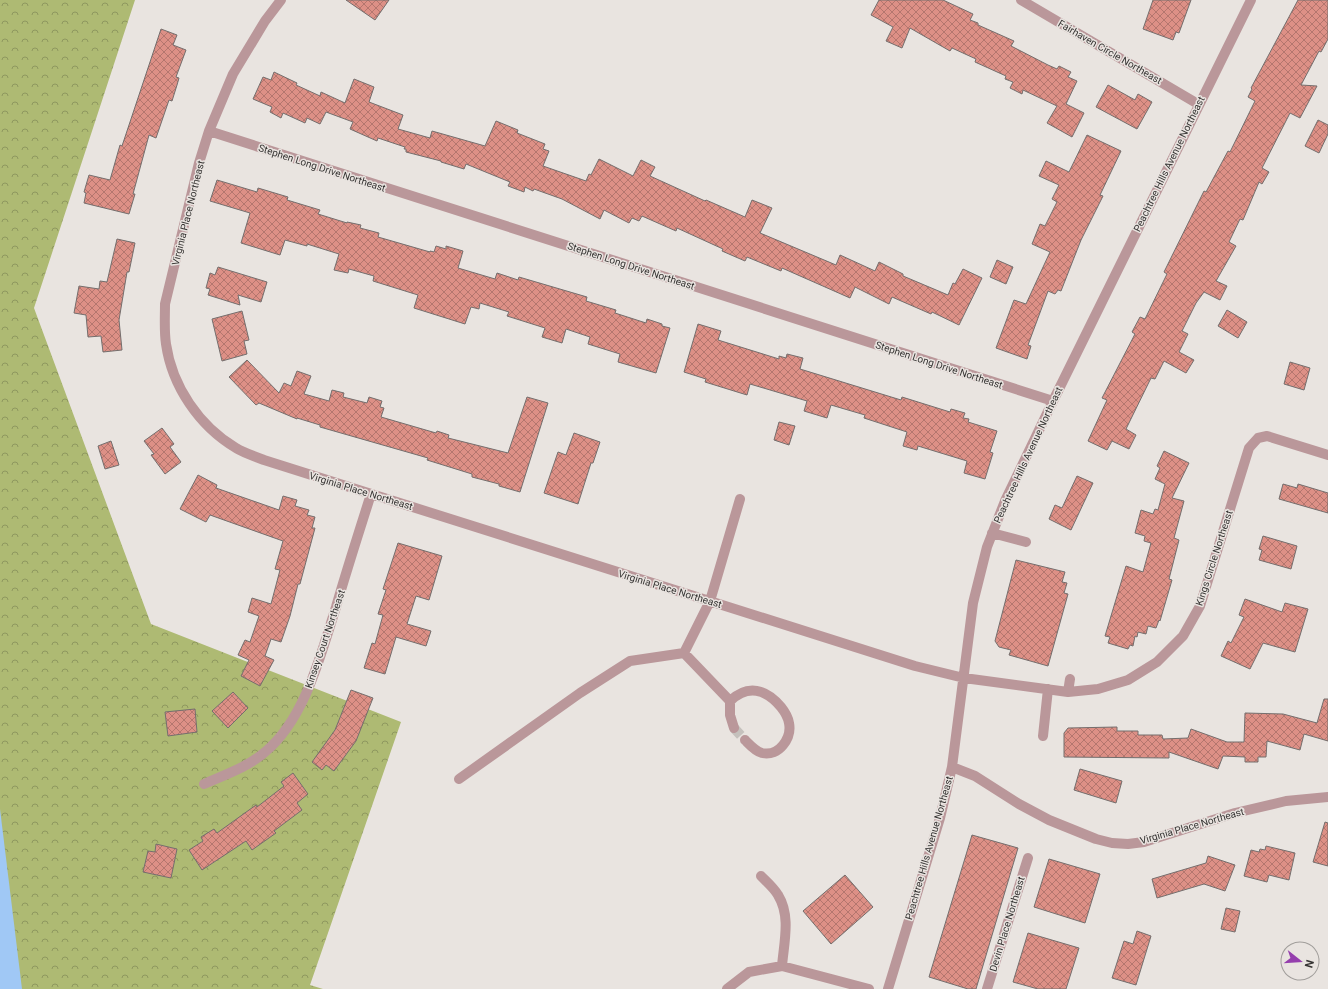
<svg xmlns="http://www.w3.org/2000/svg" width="1328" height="989" font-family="Roboto,sans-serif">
<defs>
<pattern id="forest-crowns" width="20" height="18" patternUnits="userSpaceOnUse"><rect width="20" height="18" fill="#aeba73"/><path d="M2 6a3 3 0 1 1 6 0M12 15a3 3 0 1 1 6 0" fill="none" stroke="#8e985f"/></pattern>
<pattern id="building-cross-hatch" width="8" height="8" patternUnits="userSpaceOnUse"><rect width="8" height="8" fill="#dd9086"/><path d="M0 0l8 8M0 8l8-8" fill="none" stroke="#b4766e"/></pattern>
</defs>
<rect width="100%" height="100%" fill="#e9e4e0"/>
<path fill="url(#forest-crowns)" d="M 0,0 L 135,0 L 34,308 L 151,624 L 401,722 L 310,985 L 323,989 L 0,989 Z"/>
<path fill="#a0c8f5" d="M 0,809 L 22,989 L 0,989 Z"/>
<path fill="url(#building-cross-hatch)" stroke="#746e6d" d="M 346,0 L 389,0 L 375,20 Z
M 879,0 L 943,0 L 973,14 L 970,20 L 978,23 L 978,25 L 1014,41 L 1011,46 L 1048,65 L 1057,69 L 1059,66 L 1071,72 L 1068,77 L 1077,81 L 1066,104 L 1084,113 L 1072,137 L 1047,123 L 1057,106 L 1023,90 L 1022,94 L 1010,88 L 1013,82 L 1005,79 L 1006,76 L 975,62 L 976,59 L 952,48 L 950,51 L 910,28 L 902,48 L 886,41 L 893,27 L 871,15 Z
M 1153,0 L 1191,0 L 1179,33 L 1176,32 L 1173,40 L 1143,29 Z
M 1298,0 L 1328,0 L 1328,39 L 1321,52 L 1319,51 L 1301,85 L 1317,86 L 1300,118 L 1290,113 L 1262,168 L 1269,172 L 1262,184 L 1259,182 L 1243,220 L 1240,219 L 1229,242 L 1236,246 L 1216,281 L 1227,286 L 1220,300 L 1204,292 L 1196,303 L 1182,331 L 1188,334 L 1179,352 L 1194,360 L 1186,373 L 1164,361 L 1155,379 L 1151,378 L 1126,429 L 1136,435 L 1129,449 L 1112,441 L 1107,450 L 1088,441 L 1107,400 L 1102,398 L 1135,334 L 1132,332 L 1140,317 L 1145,319 L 1167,274 L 1164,272 L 1204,191 L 1206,192 L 1228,151 L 1230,152 L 1255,101 L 1248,97 L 1252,89 L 1251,88 Z
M 161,29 L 177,35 L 173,45 L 186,50 L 176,77 L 179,78 L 177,85 L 172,101 L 169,100 L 156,138 L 149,135 L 133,194 L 135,194 L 129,214 L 84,203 L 86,193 L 84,192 L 89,175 L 110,180 L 120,145 L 122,146 Z
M 274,72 L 297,83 L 296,85 L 320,96 L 321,92 L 345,103 L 354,79 L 374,87 L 369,102 L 403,115 L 398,129 L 430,138 L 432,131 L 485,146 L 496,121 L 518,130 L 517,133 L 545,144 L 543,149 L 549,151 L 543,166 L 586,181 L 589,174 L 591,175 L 599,159 L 633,176 L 641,160 L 655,167 L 650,176 L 705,201 L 706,200 L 745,217 L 752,200 L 772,208 L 760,233 L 836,265 L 840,255 L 875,271 L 879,262 L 903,274 L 903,276 L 948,295 L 953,283 L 955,284 L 963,269 L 982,278 L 959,325 L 932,312 L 931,314 L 892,297 L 889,304 L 855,287 L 850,298 L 782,268 L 781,271 L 747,257 L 745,261 L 722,251 L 723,249 L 677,228 L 676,231 L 642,216 L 639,221 L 632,218 L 629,223 L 604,210 L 600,219 L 562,199 L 534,189 L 533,191 L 525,187 L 524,192 L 508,186 L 510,182 L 466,164 L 464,169 L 441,162 L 441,161 L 406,152 L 406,149 L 404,149 L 405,147 L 378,138 L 377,141 L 350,129 L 353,122 L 326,112 L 320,124 L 307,118 L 305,123 L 283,113 L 281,118 L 270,112 L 272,107 L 253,99 L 263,77 L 271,80 Z
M 1108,85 L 1135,100 L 1138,94 L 1152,102 L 1137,129 L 1096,107 Z
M 1318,120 L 1328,125 L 1328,134 L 1319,153 L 1305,146 Z
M 1087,135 L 1121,151 L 1100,195 L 1103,196 L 1081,240 L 1061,291 L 1058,290 L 1055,294 L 1048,291 L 1028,345 L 1031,346 L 1027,359 L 996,348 L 1014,300 L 1026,304 L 1050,252 L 1032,244 L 1040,224 L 1045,226 L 1057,202 L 1052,199 L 1059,185 L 1039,176 L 1046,161 L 1069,172 Z
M 217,180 L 257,192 L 258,188 L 288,197 L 287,200 L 320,210 L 318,214 L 347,223 L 347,222 L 361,225 L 360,228 L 379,233 L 378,237 L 430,252 L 430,251 L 434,252 L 436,246 L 446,249 L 446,246 L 463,251 L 458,268 L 495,279 L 497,273 L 518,280 L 519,277 L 587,297 L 586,301 L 616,310 L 615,313 L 646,323 L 647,319 L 662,324 L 662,326 L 670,328 L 656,373 L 618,362 L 620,354 L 588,344 L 590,337 L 566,329 L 562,343 L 542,337 L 545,328 L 507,316 L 509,312 L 480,303 L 479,309 L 471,307 L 465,324 L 414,308 L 418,295 L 373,281 L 374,276 L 349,269 L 348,273 L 334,270 L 339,254 L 307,244 L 307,246 L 285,240 L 280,255 L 241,243 L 250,213 L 210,201 Z
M 117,239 L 135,243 L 129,272 L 127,272 L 119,320 L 122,350 L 103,352 L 101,336 L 88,337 L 86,315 L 74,313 L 79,286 L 99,289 L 100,281 L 107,282 Z
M 997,260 L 1013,267 L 1006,284 L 990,277 Z
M 218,267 L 267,282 L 261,302 L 238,295 L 240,305 L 208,295 L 210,289 L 206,288 L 210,273 L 215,275 Z
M 1227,310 L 1247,322 L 1238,338 L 1218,326 Z
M 242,311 L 249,340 L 244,341 L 247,354 L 222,361 L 212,319 Z
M 698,324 L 721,331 L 718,340 L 779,359 L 779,356 L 786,358 L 787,354 L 803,358 L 800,369 L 901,400 L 902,397 L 950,412 L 951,409 L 965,413 L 963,418 L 969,419 L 968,422 L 997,431 L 990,452 L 993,453 L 985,479 L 964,473 L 967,461 L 918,446 L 917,450 L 903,446 L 907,432 L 864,418 L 865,415 L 831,405 L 827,418 L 804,411 L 807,401 L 750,384 L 747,395 L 705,382 L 706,379 L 684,372 Z
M 247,360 L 279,393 L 284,383 L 291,386 L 297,371 L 311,376 L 304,394 L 329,401 L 332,390 L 344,393 L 343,397 L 367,403 L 369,397 L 382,401 L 380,407 L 384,408 L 381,417 L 436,433 L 437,431 L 449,435 L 448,438 L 508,453 L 527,397 L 548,403 L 520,492 L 499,486 L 499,484 L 472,477 L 472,474 L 427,460 L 428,458 L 320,427 L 320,425 L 297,418 L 297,419 L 259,403 L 256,405 L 229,377 Z
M 1290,362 L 1310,368 L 1304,390 L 1284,384 Z
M 779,422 L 795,426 L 789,445 L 774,440 Z
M 162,428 L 174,444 L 170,447 L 181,462 L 165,474 L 151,455 L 154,454 L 144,441 Z
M 574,433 L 600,442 L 593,463 L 591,463 L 578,504 L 544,493 L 558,452 L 566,455 Z
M 111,441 L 119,465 L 105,469 L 98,446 Z
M 1164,451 L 1189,463 L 1172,498 L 1184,501 L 1174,538 L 1179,540 L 1169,579 L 1172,580 L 1160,621 L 1159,620 L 1156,628 L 1148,626 L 1146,634 L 1138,632 L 1137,637 L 1135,636 L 1133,646 L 1130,645 L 1128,649 L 1108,643 L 1110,637 L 1105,636 L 1126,566 L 1143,572 L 1151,543 L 1144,541 L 1145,536 L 1135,533 L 1141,510 L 1153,514 L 1155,509 L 1158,510 L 1165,484 L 1155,479 L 1160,468 L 1157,466 Z
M 198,475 L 217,485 L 216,488 L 279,510 L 283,496 L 297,500 L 295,506 L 309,510 L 307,515 L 315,517 L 312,528 L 315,528 L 300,584 L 298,584 L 290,616 L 281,642 L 271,639 L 265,656 L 274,660 L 260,686 L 241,676 L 249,660 L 238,655 L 245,640 L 250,642 L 259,616 L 248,612 L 252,598 L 271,604 L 280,570 L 275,569 L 283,541 L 210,515 L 206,522 L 180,509 Z
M 1077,476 L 1093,483 L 1071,530 L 1049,519 L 1055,505 L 1062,508 Z
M 1283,484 L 1297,488 L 1298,484 L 1328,493 L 1328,513 L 1279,499 Z
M 1263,536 L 1297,546 L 1291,569 L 1259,560 L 1262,550 L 1259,549 Z
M 398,543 L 442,556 L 429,600 L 416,596 L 407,624 L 431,631 L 426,646 L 396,637 L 385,674 L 364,668 L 372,643 L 375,644 L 383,615 L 378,614 L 386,590 L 383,589 Z
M 1016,560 L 1065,572 L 1062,582 L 1067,583 L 1064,593 L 1068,594 L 1048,666 L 1009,655 L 1011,650 L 999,647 L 995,641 Z
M 1245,599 L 1282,612 L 1285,603 L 1308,609 L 1295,652 L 1263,643 L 1250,669 L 1221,656 L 1228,641 L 1231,643 L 1244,617 L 1239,615 Z
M 351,690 L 373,698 L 356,741 L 334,771 L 326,765 L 322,770 L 312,762 L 335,730 Z
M 233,692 L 248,708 L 228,728 L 212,711 Z
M 1324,699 L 1328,699 L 1328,741 L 1304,734 L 1300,750 L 1267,741 L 1266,757 L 1258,757 L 1258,762 L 1245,762 L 1245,757 L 1223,756 L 1218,769 L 1169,752 L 1169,758 L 1064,757 L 1064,733 L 1068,728 L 1117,727 L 1117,731 L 1138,731 L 1138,735 L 1162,735 L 1163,739 L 1188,738 L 1191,729 L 1227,742 L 1244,742 L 1245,713 L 1283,714 L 1317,723 Z
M 195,709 L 197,732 L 168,736 L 165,712 Z
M 1080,769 L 1122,781 L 1116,803 L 1074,790 Z
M 293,773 L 308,794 L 297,803 L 302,810 L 274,831 L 276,833 L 252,850 L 246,841 L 202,870 L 189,850 L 203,841 L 201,837 L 214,829 L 217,833 L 256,805 L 257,807 L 284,786 L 281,782 Z
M 1325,822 L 1328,823 L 1328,866 L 1313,862 Z
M 972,835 L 1018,848 L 976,989 L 968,989 L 929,977 Z
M 156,844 L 177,849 L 171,878 L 143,872 L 148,851 L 155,852 Z
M 1266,846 L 1295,853 L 1289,880 L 1269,875 L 1267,882 L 1244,876 L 1251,850 L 1259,852 L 1260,849 L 1265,850 Z
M 1208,856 L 1235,865 L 1225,891 L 1204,884 L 1157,898 L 1152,879 L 1206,863 Z
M 1049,859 L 1100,874 L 1085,923 L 1034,907 Z
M 845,875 L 873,907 L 831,944 L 803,911 Z
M 1226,908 L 1240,911 L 1235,932 L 1221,929 Z
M 1137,931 L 1151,936 L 1136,985 L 1112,978 L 1124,941 L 1133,944 Z
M 1028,933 L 1079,948 L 1066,989 L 1038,989 L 1013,982 Z"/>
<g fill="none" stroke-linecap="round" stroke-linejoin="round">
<path stroke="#c5c1bd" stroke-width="10" stroke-dasharray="10 5" stroke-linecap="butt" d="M 734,728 L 745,740"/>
<path stroke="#ba979a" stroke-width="10" d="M 281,0 L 265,21 L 233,74 L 209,131 L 199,163 L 165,304 C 165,318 164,331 166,344 C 172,386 199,426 236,448 C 244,453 254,456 264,460 L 915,666 L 964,678 L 1068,692 L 1098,689 L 1128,680 L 1157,662 L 1183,636 L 1200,606 L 1249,448 L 1258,438 L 1267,436 L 1328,455
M 1021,0 L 1198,104
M 209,131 L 1053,401
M 992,533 L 1026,542
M 684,653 L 730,701 L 730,715 L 734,728
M 1068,692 L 1070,679
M 730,701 C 748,684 766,689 781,707 C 785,712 788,717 789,723 C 792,738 779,757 762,753 C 755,751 750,745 745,740
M 1043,736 L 1048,689
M 952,767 L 975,776 L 1019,804 L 1049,820 L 1096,839 L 1112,843 L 1128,844 L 1144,842 L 1235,813 L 1286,801 L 1328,797
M 459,779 L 580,693 L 630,661 L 684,653 L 710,601 L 740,499
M 204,784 C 224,775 248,767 265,752 C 305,719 321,654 336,607 C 347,569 359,532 371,494
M 761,876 C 767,882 774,888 778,895 C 791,916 784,942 782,966
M 727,989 L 749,972 L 782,966 L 869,989
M 888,989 L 940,818 L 952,767 L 973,603 L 987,547 L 1005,501 L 1053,401 L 1251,0
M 987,989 L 1028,858"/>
</g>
<g text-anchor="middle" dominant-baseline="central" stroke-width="3" stroke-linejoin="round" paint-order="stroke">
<g font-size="10" fill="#363433" stroke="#e9e4e0">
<text transform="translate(1110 52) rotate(30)">Fairhaven Circle Northeast</text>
<text transform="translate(1169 164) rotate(-64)">Peachtree Hills Avenue Northeast</text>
<text transform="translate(322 168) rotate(18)">Stephen Long Drive Northeast</text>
<text transform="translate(188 213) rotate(-76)">Virginia Place Northeast</text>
<text transform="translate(631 266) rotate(18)">Stephen Long Drive Northeast</text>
<text transform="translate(939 365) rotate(18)">Stephen Long Drive Northeast</text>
<text transform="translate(1028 455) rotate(-65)">Peachtree Hills Avenue Northeast</text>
<text transform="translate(361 491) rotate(17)">Virginia Place Northeast</text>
<text transform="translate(1214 558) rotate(-72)">Kings Circle Northeast</text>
<text transform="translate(670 589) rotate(17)">Virginia Place Northeast</text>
<text transform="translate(325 639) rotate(-71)">Kinsey Court Northeast</text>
<text transform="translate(1192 826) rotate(-16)">Virginia Place Northeast</text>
<text transform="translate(929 848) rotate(-74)">Peachtree Hills Avenue Northeast</text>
<text transform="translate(1007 924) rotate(-73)">Devin Place Northeast</text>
</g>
</g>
<g transform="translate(1300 961) rotate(107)"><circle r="19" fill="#e9e4e0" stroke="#a19e9b"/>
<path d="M0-3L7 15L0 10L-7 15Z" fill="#953fad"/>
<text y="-6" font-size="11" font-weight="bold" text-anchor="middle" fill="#363433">N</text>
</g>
</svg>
